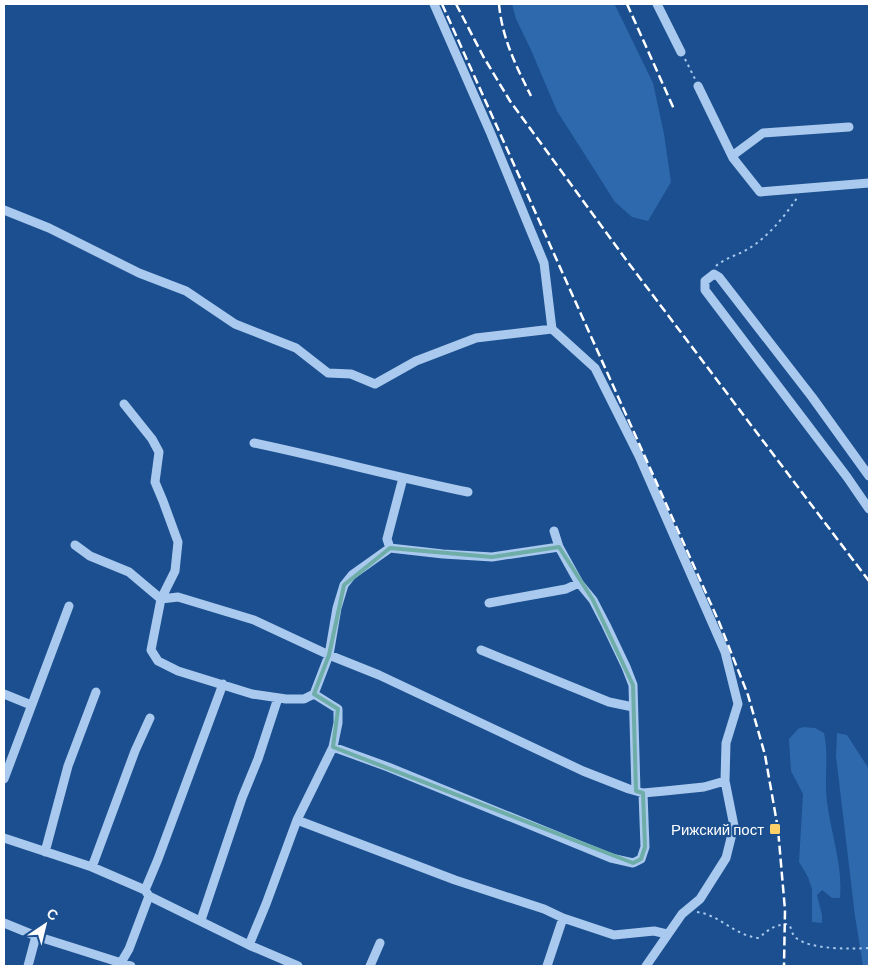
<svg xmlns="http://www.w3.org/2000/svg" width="873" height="970" font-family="Barlow,sans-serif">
<rect width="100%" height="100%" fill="#1b4f8f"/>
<path fill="#2e69ad" d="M 512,4 L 614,4 L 615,5 L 653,83 L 664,134 L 671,182 L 648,221 L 632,217 L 615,202 L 557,111 L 531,50 L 516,19 Z
M 803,727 L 815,728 L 824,733 C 829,755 824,779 827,802 C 831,834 843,866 840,898 L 832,898 L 822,890 L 817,895 L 822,915 L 822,923 L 812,922 L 812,889 L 808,877 L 799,862 L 803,794 L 791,771 L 789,739 L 798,729 Z
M 837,733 L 847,735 L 869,769 L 869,966 L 863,966 L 855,916 L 836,756 Z"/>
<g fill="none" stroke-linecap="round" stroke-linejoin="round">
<path stroke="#a9c9ee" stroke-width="2" stroke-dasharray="2.5 4" stroke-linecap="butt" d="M 685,59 L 695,79
M 716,266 C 725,258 738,255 748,249 C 768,237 784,217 797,198
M 697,912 C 720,915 735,936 759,938 C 769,929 774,925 788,924 C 792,927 791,933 795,937 C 809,950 851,949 869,948"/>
<path stroke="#a9c9ee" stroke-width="9" d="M 434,4 L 491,134 L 544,263 L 552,329 L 595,368 L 639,456 L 725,652 L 738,704 L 726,743 L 725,781 L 734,826 L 726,858 L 700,899 L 682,914 L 646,966
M 657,4 L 681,52
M 698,86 L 733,158 L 760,192 L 869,183
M 732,156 L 763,133 L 849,127
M 4,210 L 49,228 L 139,273 L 186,291 L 235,324 L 296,348 L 328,373 L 351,374 L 375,384 L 416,361 L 476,338 L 552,329
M 124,404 L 152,439 L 159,452 L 155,482 L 163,501 L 178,542 L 175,571 L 161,599 L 151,650 L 158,661 L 178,671 L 252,694 L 286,699 L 304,699 L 314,694 L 329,655 L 337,608 L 344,585 L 352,575 L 390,548 L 443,554 L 492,557 L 559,547
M 254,443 C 325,458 396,477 468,492
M 869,476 L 812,397 L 719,277 L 714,274 L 705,281 L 705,290 L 847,477 L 869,509
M 554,531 L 559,547 L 579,583 L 593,600 L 606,625 L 626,667 L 633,685 L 636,791
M 75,545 L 90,556 L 129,572 L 161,599 L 178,597 L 254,620 L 329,655 L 379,675 L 583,771 L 629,789 L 643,793 L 665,791 L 704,787 L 725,781
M 390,548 L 387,539 L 403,478
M 489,603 L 566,589 L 579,583
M 481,650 L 609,702 L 633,707
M 4,694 L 31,705
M 333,747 L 388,767 L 611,858 L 633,863 L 641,859 L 645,847 L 643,793
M 4,779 L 69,606
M 297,820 L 455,880 L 544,909 L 563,918 L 614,935 L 654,931 L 667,934
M 4,838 L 92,867 L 145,890 L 149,896 L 249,945 L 298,966
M 45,852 L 68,766 L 96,692
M 92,867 L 135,751 L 150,718
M 145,890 L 158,859 L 223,684
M 201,920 L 242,798 L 258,759 L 278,698
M 4,923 L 36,936 L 131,966
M 249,945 L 266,904 L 297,820 L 333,747 L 338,723 L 338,709 L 314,694
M 28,966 L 36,936
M 119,966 L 129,949 L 149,896
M 370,966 L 380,943
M 547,966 L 563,918"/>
<path stroke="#fff" stroke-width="2.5" stroke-dasharray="9 4" stroke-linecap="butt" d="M 442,4 L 719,622 L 748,695 L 765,755 L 778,829 L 785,910 L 784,966
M 456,4 L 483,56 L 510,101 L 630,265 L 869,581
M 499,4 C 502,38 516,66 531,96
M 627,4 L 674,109"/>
</g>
<path fill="none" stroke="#6fada8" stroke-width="4" stroke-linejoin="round" d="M 559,547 L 593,600 L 633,685 L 636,791 L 643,793 L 645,847 L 641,859 L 633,863 L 333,747 L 338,709 L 314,694 L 329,655 L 344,585 L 390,548 L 492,557 Z"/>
<rect fill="#ffd166" stroke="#1b4f8f" stroke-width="2" x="769" y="823" width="12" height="12" rx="2.5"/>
<g text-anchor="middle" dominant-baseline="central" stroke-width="4.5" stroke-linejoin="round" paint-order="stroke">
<g font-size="15" fill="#fff" stroke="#1b4f8f" text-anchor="end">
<text x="764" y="829">Рижский пост</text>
</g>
</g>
<rect width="873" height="970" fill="none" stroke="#ffffff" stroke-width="10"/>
<g transform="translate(45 925) rotate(35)" stroke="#1b4f8f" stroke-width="4" paint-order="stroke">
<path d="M0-4L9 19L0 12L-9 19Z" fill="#ffffff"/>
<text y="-8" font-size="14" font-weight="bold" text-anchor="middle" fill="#ffffff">С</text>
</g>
</svg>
